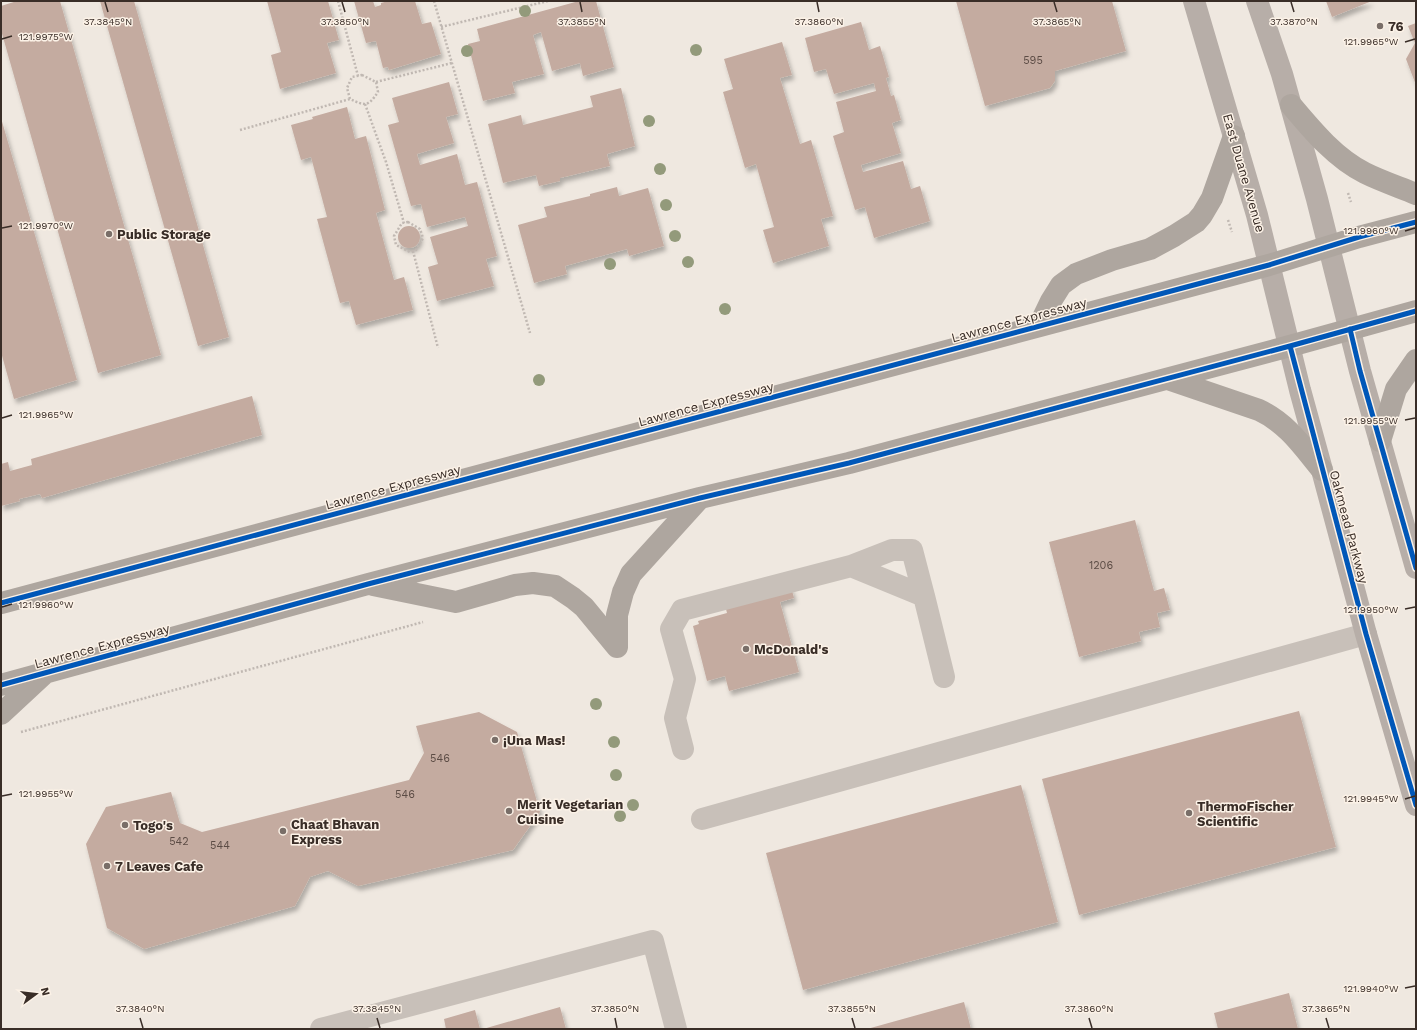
<svg xmlns="http://www.w3.org/2000/svg" width="1417" height="1030" font-family="'Work Sans',sans-serif">
<defs>
<filter id="shadow"><feDropShadow dx="2.5" dy="4.5" stdDeviation="2" flood-color="#0004"/></filter>
</defs>
<rect width="100%" height="100%" fill="#efe8e0"/>
<path fill="#c4aba0" filter="url(#shadow)" d="M 17,1 L 60,1 L 161,355 L 98,373 L 1,30 L 1,6 Z
M 100,1 L 134,1 L 229,337 L 198,346 Z
M 267,1 L 328,1 L 339,40 L 327,43 L 336,73 L 280,89 L 271,55 L 281,52 Z
M 354,1 L 373,1 L 375,7 L 381,5 L 381,3 L 388,1 L 415,1 L 422,24 L 431,22 L 441,54 L 389,70 L 388,67 L 383,68 L 376,41 L 366,43 Z
M 579,1 L 596,1 L 614,67 L 583,76 L 580,63 L 552,71 L 541,32 L 533,35 L 544,74 L 512,82 L 515,93 L 483,101 L 468,44 L 480,41 L 477,29 Z
M 956,1 L 1112,1 L 1126,51 L 1055,71 L 1055,81 L 1050,88 L 985,106 Z
M 1326,1 L 1372,1 L 1332,17 Z
M 861,22 L 869,50 L 880,46 L 889,77 L 886,78 L 891,96 L 894,95 L 901,120 L 892,123 L 901,153 L 861,165 L 863,172 L 903,161 L 911,189 L 920,186 L 930,221 L 874,238 L 865,207 L 855,210 L 833,136 L 844,132 L 836,102 L 876,91 L 874,83 L 834,94 L 826,69 L 814,72 L 805,38 Z
M 1416,23 L 1416,85 L 1406,59 L 1415,43 L 1408,26 Z
M 782,42 L 792,75 L 780,78 L 800,144 L 811,140 L 833,216 L 821,219 L 829,246 L 773,263 L 763,230 L 774,227 L 756,164 L 745,168 L 723,92 L 733,89 L 724,59 Z
M 449,82 L 458,114 L 446,117 L 454,143 L 417,154 L 420,165 L 457,154 L 465,185 L 477,182 L 497,256 L 486,259 L 494,286 L 437,301 L 428,267 L 438,264 L 430,237 L 468,226 L 465,217 L 427,227 L 421,204 L 411,206 L 388,125 L 399,122 L 392,98 Z
M 621,88 L 635,146 L 607,154 L 610,166 L 560,178 L 560,181 L 539,186 L 536,175 L 503,183 L 488,124 L 521,115 L 523,125 L 593,107 L 590,96 Z
M 347,107 L 355,139 L 366,136 L 385,210 L 376,213 L 394,280 L 404,277 L 413,310 L 356,325 L 349,301 L 340,303 L 317,219 L 327,217 L 311,157 L 301,160 L 291,125 L 313,119 L 312,117 Z
M 1,118 L 77,380 L 14,399 L 1,352 Z
M 617,187 L 619,196 L 648,188 L 664,246 L 629,256 L 627,249 L 565,266 L 567,274 L 534,283 L 518,225 L 547,217 L 544,207 L 590,196 L 590,194 Z
M398 237a11 11 0 1 1 22 0a11 11 0 1 1-22 0Z
M 252,396 L 262,435 L 42,498 L 40,494 L 19,499 L 20,501 L 1,506 L 1,464 L 8,462 L 10,471 L 32,465 L 31,459 Z
M 1135,520 L 1154,591 L 1164,588 L 1170,610 L 1157,613 L 1160,627 L 1139,632 L 1141,641 L 1079,657 L 1049,542 Z
M 791,587 L 794,598 L 780,602 L 799,672 L 729,691 L 725,676 L 707,681 L 693,626 L 699,624 L 698,621 L 727,613 L 726,609 Z
M 1299,711 L 1336,847 L 1079,915 L 1042,779 Z
M 479,712 L 517,732 L 540,812 L 513,850 L 358,886 L 328,871 L 310,877 L 295,906 L 144,949 L 107,928 L 86,844 L 106,807 L 171,792 L 180,823 L 202,832 L 409,780 L 424,753 L 416,726 Z
M 1021,785 L 1058,922 L 803,990 L 766,853 Z
M 1289,993 L 1298,1029 L 1218,1029 L 1214,1013 Z
M 964,1002 L 971,1029 L 867,1029 Z
M 560,1007 L 566,1029 L 483,1029 Z
M 475,1010 L 480,1029 L 446,1029 L 444,1019 Z"/>
<g fill="none" stroke-linecap="round" stroke-linejoin="round">
<path stroke="#c0b8b2" stroke-width="2.5" stroke-dasharray="2 2" stroke-linecap="butt" d="M 338,1 L 358,76
M 434,1 L 530,333
M 441,27 L 548,1
M 362,75 L 376,82 L 378,92 C 368,107 365,106 350,99 L 347,88 L 352,77 Z
M 376,82 L 452,63
M 365,104 L 386,162 L 404,223
M 240,130 L 350,99
M 1348,193 L 1351,202
M 1228,220 L 1232,232
M 408,222 L 420,229 L 423,238 L 416,250 L 410,252 L 396,245 L 394,236 L 402,223 Z
M 413,251 L 438,348
M 21,732 L 423,622"/>
<path stroke="#c8c0b9" stroke-width="22" d="M 851,566 L 892,550 L 912,550 L 924,596
M 683,749 L 675,718 L 685,679 L 671,629 L 682,610 L 851,566 L 924,596 L 944,677
M 702,819 L 1366,634
M 321,1029 L 653,941 L 676,1029"/>
<path stroke="#b7aea8" stroke-width="22" d="M 1194,1 L 1257,215 L 1300,390 L 1322,470 L 1366,634 L 1416,805
M 1257,1 L 1282,74 L 1317,199 L 1360,371 L 1416,568"/>
<path stroke="#aea69f" stroke-width="22" d="M 1291,105 C 1312,130 1335,158 1365,173 C 1381,181 1399,187 1416,194
M 1039,326 L 1051,301 L 1061,285 L 1076,274 L 1112,260 L 1150,249 L 1174,236 L 1196,222 L 1202,215 L 1212,198 L 1234,136
M 1168,379 L 1259,410 C 1287,423 1303,447 1322,470
M 1380,441 L 1396,389 L 1416,360
M 373,585 L 456,602 L 515,585 L 533,583 L 555,586 L 573,598 L 584,607 L 617,647
M 1,603 L 1269,265 L 1359,237 L 1416,222
M 617,647 L 617,615 L 623,592 L 631,574 L 700,498
M 1,685 L 368,584 L 700,498 L 849,463 L 1290,346 L 1416,311
M 1,714 L 43,675"/>
<g stroke="#fcf2e7" stroke-width="8">
<path id="cycleway" d="M 1350,329 L 1360,371 L 1416,568
M 1290,346 L 1366,634 L 1416,805
M 1,603 L 1269,265 L 1359,237 L 1416,222
M 1,685 L 368,584 L 700,498 L 849,463 L 1290,346 L 1416,311"/>
</g>
<use href="#cycleway" stroke="#0057b8" stroke-width="5"/>
</g>
<g fill="#939a7b">
<circle cx="525" cy="11" r="6"/>
<circle cx="696" cy="50" r="6"/>
<circle cx="467" cy="51" r="6"/>
<circle cx="649" cy="121" r="6"/>
<circle cx="660" cy="169" r="6"/>
<circle cx="666" cy="205" r="6"/>
<circle cx="675" cy="236" r="6"/>
<circle cx="688" cy="262" r="6"/>
<circle cx="610" cy="264" r="6"/>
<circle cx="725" cy="309" r="6"/>
<circle cx="539" cy="380" r="6"/>
<circle cx="596" cy="704" r="6"/>
<circle cx="614" cy="742" r="6"/>
<circle cx="616" cy="775" r="6"/>
<circle cx="633" cy="805" r="6"/>
<circle cx="620" cy="816" r="6"/>
</g>
<path fill="none" stroke="#392d27" stroke-width="1.5" d="M 105,2 L 108,12M 342,2 L 345,12M 580,2 L 582,12M 817,2 L 819,12M 1054,2 L 1057,12M 1291,2 L 1294,12M 2,39 L 12,36M 1405,42 L 1415,39M 2,228 L 12,226M 1405,231 L 1415,228M 2,418 L 12,415M 1405,420 L 1415,418M 2,607 L 12,604M 1405,609 L 1415,607M 2,796 L 12,794M 1405,799 L 1415,796M 1405,988 L 1415,986M 140,1018 L 143,1028M 377,1018 L 380,1028M 615,1018 L 617,1028M 852,1018 L 855,1028M 1089,1018 L 1092,1028M 1326,1018 L 1329,1028"/>
<g fill="#796e68" stroke="#fcf2e7" stroke-width="1.5">
<circle cx="1380" cy="26" r="4"/>
<circle cx="109" cy="234" r="4"/>
<circle cx="746" cy="649" r="4"/>
<circle cx="495" cy="740" r="4"/>
<circle cx="509" cy="811" r="4"/>
<circle cx="1189" cy="813" r="4"/>
<circle cx="125" cy="825" r="4"/>
<circle cx="283" cy="831" r="4"/>
<circle cx="107" cy="866" r="4"/>
</g>
<g text-anchor="middle" dominant-baseline="central" stroke-width="3" stroke-linejoin="round" paint-order="stroke">
<g font-size="11" fill="#5c4c45">
<text x="1033" y="60">595</text>
<text x="1101" y="565">1206</text>
<text x="440" y="758">546</text>
<text x="405" y="794">546</text>
<text x="179" y="841">542</text>
<text x="220" y="845">544</text>
</g>
<g font-size="13" font-weight="bold" fill="#392d27" stroke="#fcf2e7" text-anchor="start">
<text x="1388" y="26">76</text>
<text x="117" y="234">Public Storage</text>
<text x="754" y="649">McDonald's</text>
<text x="503" y="740">¡Una Mas!</text>
<text x="517" y="804">Merit Vegetarian<tspan x="517" dy="15">Cuisine</tspan></text>
<text x="1197" y="806">ThermoFischer<tspan x="1197" dy="15">Scientific</tspan></text>
<text x="291" y="824">Chaat Bhavan<tspan x="291" dy="15">Express</tspan></text>
<text x="133" y="825">Togo's</text>
<text x="115" y="866">7 Leaves Cafe</text>
</g>
<g font-size="13" fill="#392d27" stroke="#fcf2e7">
<text transform="translate(1244 173) rotate(74)">East Duane Avenue</text>
<text transform="translate(1019 320) rotate(-15)">Lawrence Expressway</text>
<text transform="translate(706 404) rotate(-15)">Lawrence Expressway</text>
<text transform="translate(393 487) rotate(-15)">Lawrence Expressway</text>
<text transform="translate(1349 527) rotate(75)">Oakmead Parkway</text>
<text transform="translate(102 646) rotate(-15)">Lawrence Expressway</text>
</g>
</g>
<g font-size="10" text-anchor="middle" fill="#392d27" stroke="#fcf2e7" stroke-width="3" stroke-linejoin="round" paint-order="stroke">
<text x="108" y="25">37.3845°N</text>
<text x="345" y="25">37.3850°N</text>
<text x="582" y="25">37.3855°N</text>
<text x="819" y="25">37.3860°N</text>
<text x="1057" y="25">37.3865°N</text>
<text x="1294" y="25">37.3870°N</text>
<text x="46" y="40">121.9975°W</text>
<text x="1371" y="45">121.9965°W</text>
<text x="46" y="229">121.9970°W</text>
<text x="1371" y="234">121.9960°W</text>
<text x="46" y="418">121.9965°W</text>
<text x="1371" y="424">121.9955°W</text>
<text x="46" y="608">121.9960°W</text>
<text x="1371" y="613">121.9950°W</text>
<text x="46" y="797">121.9955°W</text>
<text x="1371" y="802">121.9945°W</text>
<text x="1371" y="992">121.9940°W</text>
<text x="140" y="1012">37.3840°N</text>
<text x="377" y="1012">37.3845°N</text>
<text x="615" y="1012">37.3850°N</text>
<text x="852" y="1012">37.3855°N</text>
<text x="1089" y="1012">37.3860°N</text>
<text x="1326" y="1012">37.3865°N</text>
</g>
<rect width="1417" height="1030" fill="none" stroke="#392d27" stroke-width="4"/>
<g transform="translate(36 994) rotate(75)" stroke="#fcf2e7" stroke-width="3" paint-order="stroke">
<path d="M0-3L7 15L0 10L-7 15Z" fill="#392d27"/>
<text y="-6" font-size="11" font-weight="bold" text-anchor="middle" fill="#392d27">N</text>
</g>
</svg>
